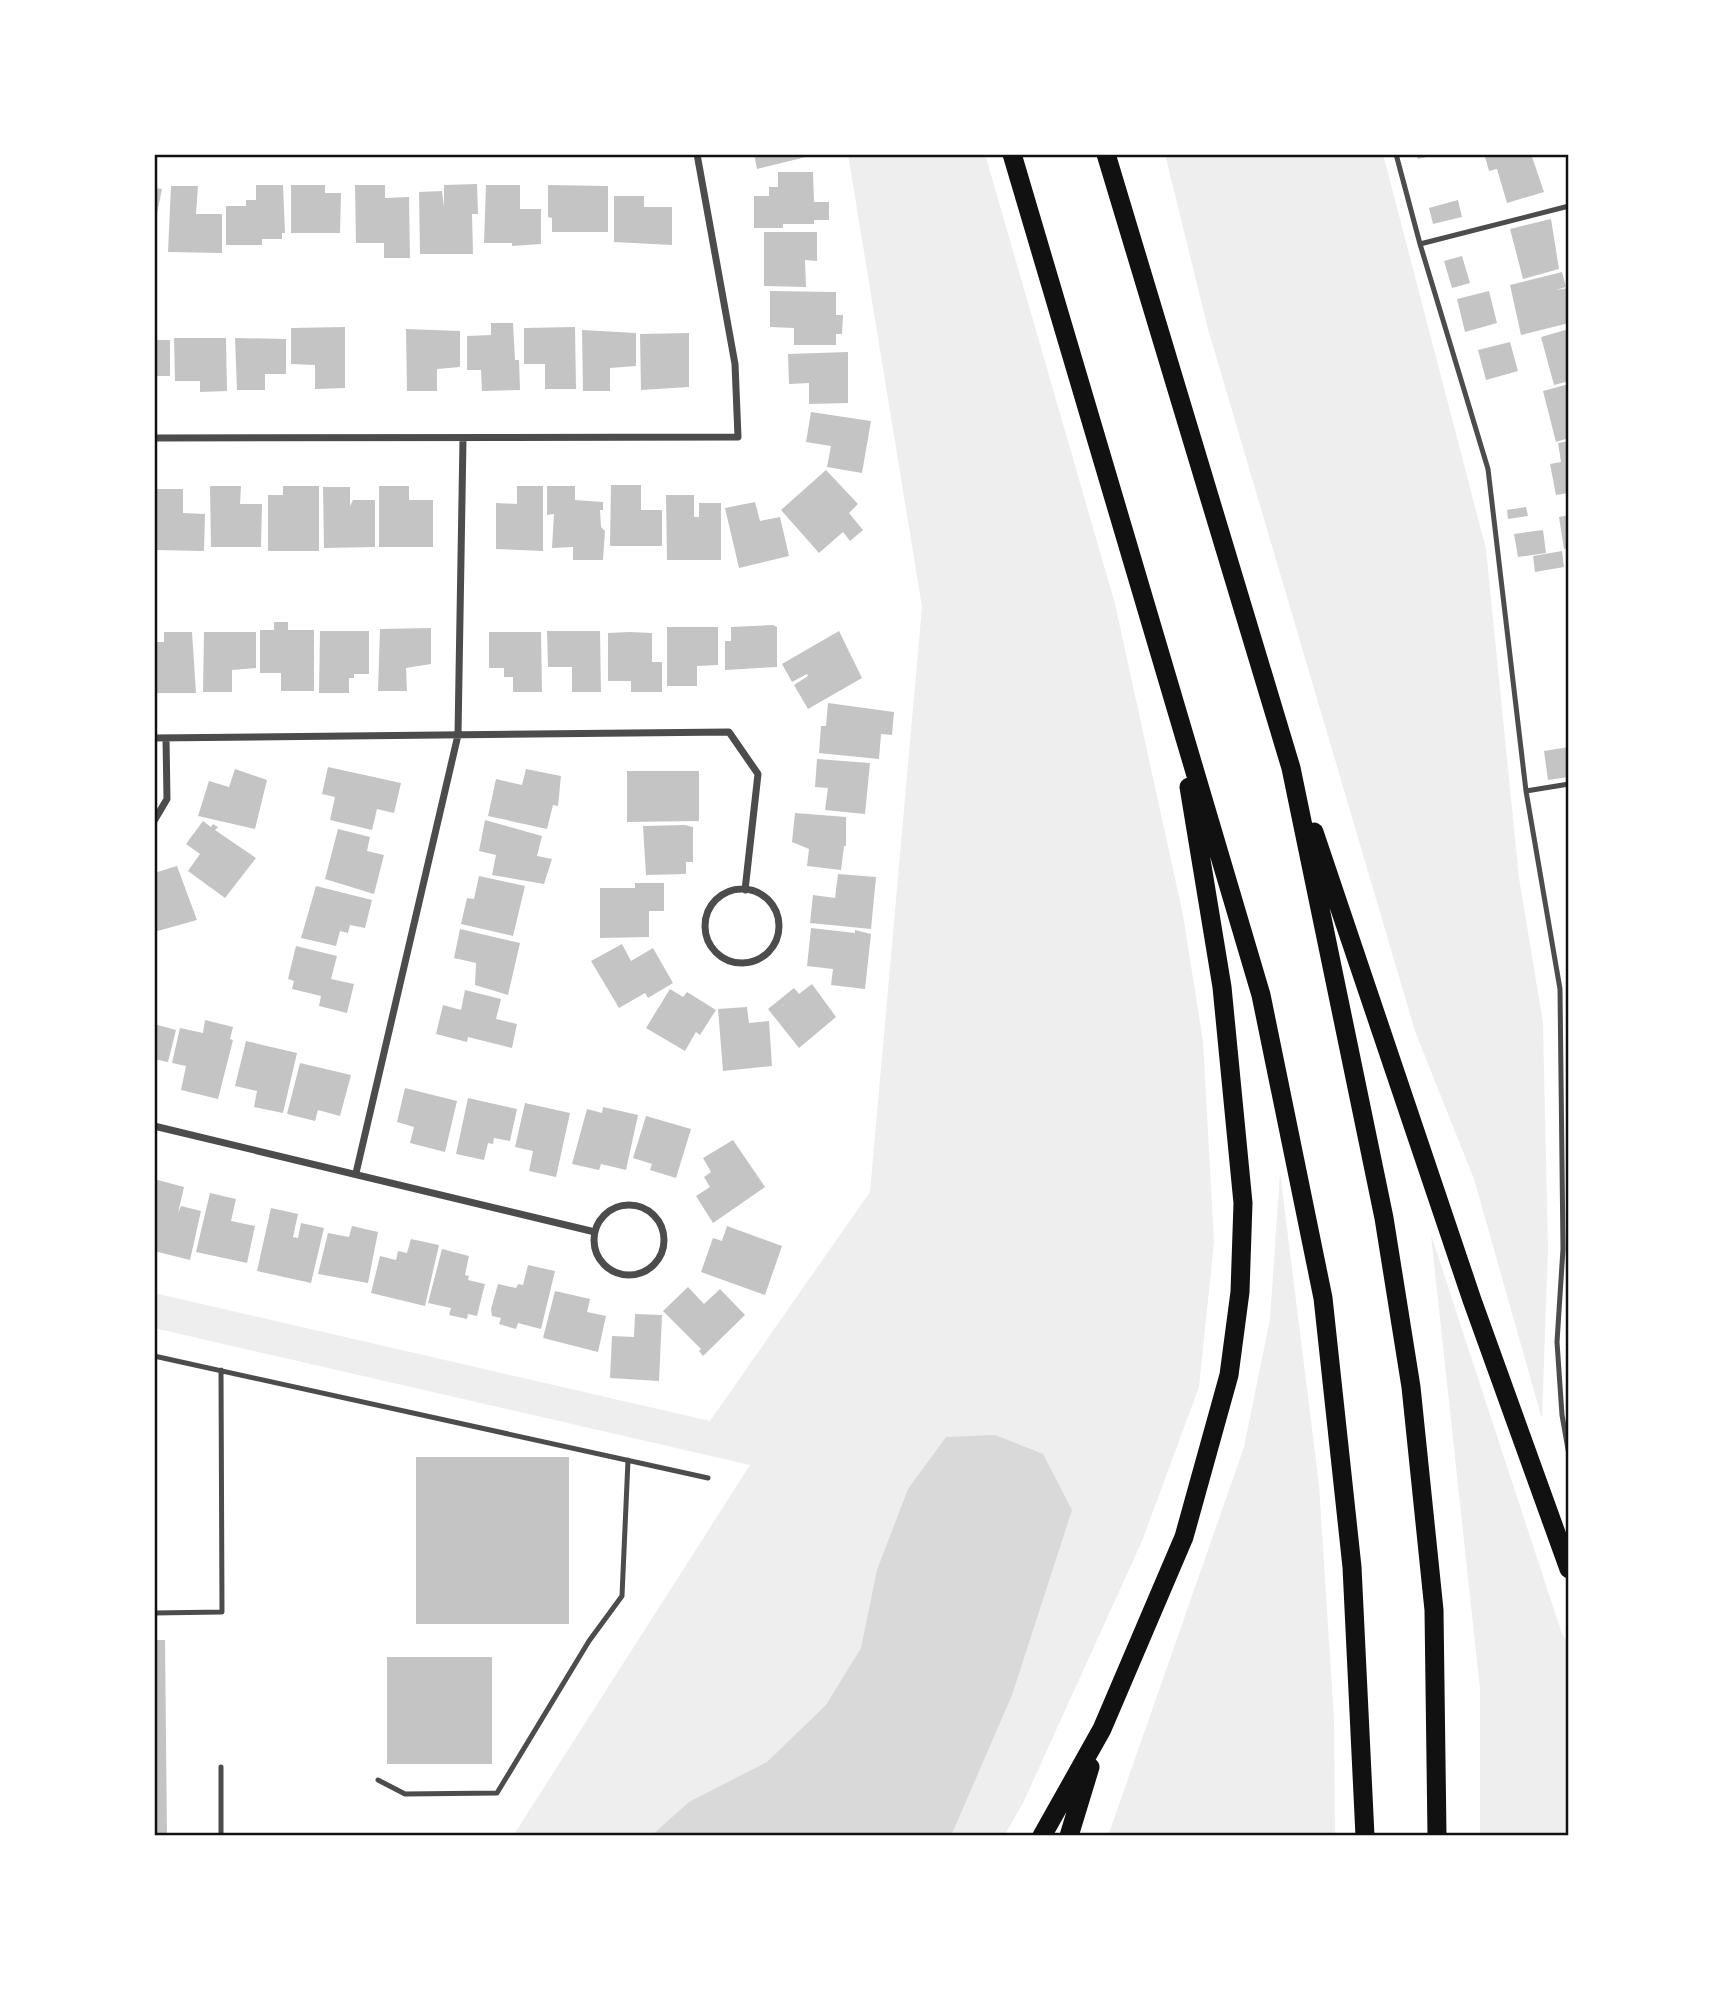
<svg xmlns="http://www.w3.org/2000/svg" width="1723" height="1990" font-family="'Space Grotesk',sans-serif">
<rect width="100%" height="100%" fill="#fff"/>
<path fill="#eee" d="M 848,154 L 985,154 L 1115,604 L 1183,915 L 1203,1041 L 1214,1242 L 1199,1387 L 1142,1541 L 1023,1803 L 1004,1836 L 513,1836 L 750,1465 L 154,1328 L 154,1293 L 710,1421 L 870,1192 L 922,607 Z
M 1165,154 L 1383,154 L 1486,549 L 1519,878 L 1543,1023 L 1548,1249 L 1542,1419 L 1474,1179 L 1415,1031 L 1208,329 Z
M 1280,1172 L 1319,1485 L 1334,1719 L 1335,1836 L 1108,1836 L 1244,1447 L 1270,1319 Z
M 1431,1235 L 1562,1634 L 1569,1646 L 1569,1836 L 1480,1836 L 1480,1689 Z"/>
<path fill="#d9d9d9" d="M 995,1435 L 1043,1454 L 1072,1510 L 1012,1695 L 951,1836 L 651,1836 L 689,1802 L 767,1762 L 826,1705 L 861,1648 L 877,1570 L 908,1489 L 946,1437 Z"/>
<path fill="#c4c4c4" d="M 754,154 L 814,154 L 814,155 L 757,169 Z
M 1416,154 L 1435,154 L 1435,155 L 1418,159 Z
M 1494,154 L 1531,154 L 1544,192 L 1507,203 L 1497,169 L 1489,171 L 1485,157 Z
M 778,172 L 813,172 L 814,202 L 829,202 L 829,220 L 814,220 L 814,224 L 783,224 L 783,228 L 754,228 L 754,196 L 769,196 L 769,187 L 778,187 Z
M 477,184 L 478,214 L 472,214 L 473,254 L 420,254 L 419,192 L 442,191 L 444,207 L 444,185 Z
M 256,185 L 283,185 L 285,233 L 282,233 L 282,239 L 262,239 L 262,245 L 226,245 L 226,206 L 246,206 L 246,200 L 256,200 Z
M 291,185 L 325,185 L 325,193 L 341,193 L 340,233 L 291,233 Z
M 355,185 L 385,185 L 385,198 L 409,197 L 410,258 L 384,258 L 384,243 L 356,243 Z
M 486,185 L 520,185 L 520,209 L 541,209 L 541,244 L 512,246 L 512,243 L 484,243 Z
M 548,185 L 608,186 L 608,232 L 552,232 L 552,218 L 548,217 Z
M 171,186 L 198,186 L 196,214 L 222,214 L 222,253 L 168,252 Z
M 154,188 L 162,189 L 155,223 L 154,223 Z
M 614,196 L 644,196 L 644,207 L 672,207 L 672,245 L 614,242 Z
M 1458,200 L 1462,217 L 1433,224 L 1429,208 Z
M 1551,219 L 1559,269 L 1523,279 L 1510,229 Z
M 764,232 L 817,232 L 817,261 L 805,260 L 806,287 L 764,286 Z
M 1462,256 L 1470,283 L 1452,288 L 1444,261 Z
M 1562,272 L 1566,287 L 1556,290 L 1568,288 L 1569,323 L 1521,335 L 1510,285 Z
M 770,291 L 836,292 L 836,315 L 843,315 L 842,334 L 836,334 L 836,345 L 794,345 L 794,328 L 770,327 Z
M 1489,291 L 1497,323 L 1465,332 L 1457,299 Z
M 491,323 L 513,323 L 515,360 L 519,360 L 520,390 L 482,391 L 481,370 L 467,370 L 467,336 L 491,335 Z
M 345,327 L 345,388 L 315,389 L 315,365 L 291,364 L 291,328 Z
M 575,327 L 576,389 L 545,389 L 545,364 L 524,364 L 524,328 Z
M 406,329 L 460,331 L 460,367 L 437,369 L 437,391 L 407,391 Z
M 1569,329 L 1569,381 L 1554,385 L 1541,337 Z
M 582,330 L 636,333 L 636,366 L 610,368 L 610,391 L 583,391 Z
M 689,333 L 689,387 L 641,390 L 640,334 Z
M 174,338 L 226,338 L 227,391 L 200,392 L 200,381 L 175,381 Z
M 235,338 L 286,339 L 286,374 L 265,374 L 265,390 L 237,390 Z
M 154,340 L 170,340 L 170,376 L 154,376 Z
M 1510,342 L 1518,371 L 1486,380 L 1478,350 Z
M 848,352 L 848,403 L 809,404 L 809,383 L 789,384 L 788,354 Z
M 1569,384 L 1569,438 L 1556,442 L 1543,391 Z
M 811,412 L 871,421 L 862,473 L 827,467 L 831,446 L 806,442 Z
M 1569,441 L 1569,493 L 1556,495 L 1550,464 L 1561,462 L 1558,443 Z
M 826,470 L 858,504 L 849,513 L 863,530 L 850,541 L 843,532 L 819,553 L 781,510 Z
M 611,485 L 641,485 L 641,510 L 662,510 L 662,546 L 610,546 Z
M 210,486 L 241,486 L 240,504 L 262,504 L 261,547 L 211,547 Z
M 283,486 L 319,486 L 319,551 L 268,551 L 268,495 L 283,495 Z
M 379,486 L 409,486 L 409,500 L 433,500 L 433,547 L 379,547 Z
M 517,486 L 543,486 L 543,551 L 496,549 L 496,503 L 517,504 Z
M 547,486 L 575,486 L 575,500 L 603,502 L 603,510 L 600,510 L 601,527 L 605,531 L 603,560 L 573,560 L 573,547 L 552,548 L 554,514 L 547,515 Z
M 323,487 L 350,487 L 350,506 L 353,500 L 375,500 L 375,547 L 324,548 Z
M 154,489 L 183,489 L 183,513 L 205,514 L 204,551 L 154,550 Z
M 666,495 L 694,495 L 694,517 L 699,517 L 699,503 L 721,503 L 721,560 L 667,560 Z
M 755,502 L 760,521 L 780,517 L 789,556 L 739,568 L 725,508 Z
M 1526,507 L 1528,516 L 1508,519 L 1507,510 Z
M 1569,515 L 1569,548 L 1564,549 L 1559,517 Z
M 1543,530 L 1546,553 L 1518,557 L 1514,534 Z
M 1562,551 L 1564,567 L 1535,572 L 1533,556 Z
M 274,622 L 288,622 L 288,630 L 314,630 L 314,691 L 281,691 L 281,673 L 260,673 L 260,630 L 274,630 Z
M 773,625 L 777,627 L 777,667 L 725,670 L 725,641 L 731,641 L 731,627 Z
M 667,627 L 718,627 L 718,665 L 697,666 L 697,686 L 667,686 Z
M 431,628 L 431,664 L 406,668 L 407,691 L 378,691 L 380,629 Z
M 320,631 L 369,631 L 369,674 L 354,674 L 354,678 L 349,678 L 349,693 L 319,693 Z
M 547,631 L 600,631 L 601,692 L 572,692 L 572,667 L 548,667 Z
M 839,631 L 862,678 L 808,709 L 794,685 L 808,676 L 807,674 L 792,682 L 782,664 Z
M 164,632 L 192,632 L 196,693 L 154,693 L 154,642 L 164,642 Z
M 204,632 L 256,632 L 256,668 L 232,670 L 232,692 L 203,692 Z
M 489,632 L 541,632 L 542,692 L 513,692 L 513,677 L 504,677 L 504,668 L 489,668 Z
M 629,632 L 652,633 L 652,662 L 662,662 L 662,692 L 631,692 L 631,681 L 608,681 L 608,633 Z
M 828,703 L 894,712 L 892,735 L 881,734 L 879,759 L 819,753 L 821,726 L 826,726 Z
M 1569,747 L 1569,777 L 1548,780 L 1544,751 Z
M 817,759 L 870,763 L 865,814 L 825,810 L 828,788 L 815,787 Z
M 328,767 L 401,783 L 394,813 L 377,809 L 372,830 L 330,820 L 335,797 L 322,794 Z
M 235,769 L 267,780 L 255,829 L 198,816 L 209,781 L 229,787 Z
M 526,769 L 561,776 L 558,806 L 553,805 L 547,829 L 488,816 L 496,779 L 522,785 Z
M 627,771 L 699,771 L 699,821 L 627,822 Z
M 795,813 L 846,817 L 846,846 L 844,846 L 841,870 L 807,866 L 809,849 L 792,842 Z
M 485,820 L 542,836 L 537,856 L 552,859 L 544,884 L 492,875 L 496,855 L 479,851 Z
M 203,821 L 211,827 L 213,824 L 218,827 L 215,830 L 256,858 L 225,898 L 188,871 L 200,854 L 186,844 Z
M 685,825 L 693,827 L 693,862 L 686,862 L 686,874 L 646,875 L 643,826 Z
M 338,829 L 370,837 L 367,851 L 384,855 L 374,894 L 325,879 Z
M 177,866 L 197,920 L 154,932 L 154,873 Z
M 838,874 L 876,877 L 871,929 L 810,923 L 813,895 L 835,898 Z
M 479,876 L 525,886 L 513,936 L 461,924 L 467,898 L 474,899 Z
M 635,883 L 664,883 L 664,911 L 649,911 L 649,937 L 600,938 L 600,888 L 635,888 Z
M 316,886 L 372,900 L 365,928 L 350,925 L 348,933 L 340,931 L 336,946 L 301,938 Z
M 811,928 L 855,933 L 855,930 L 871,934 L 865,989 L 831,985 L 833,969 L 807,966 Z
M 460,929 L 520,943 L 508,995 L 475,985 L 476,963 L 454,958 Z
M 622,944 L 631,961 L 653,948 L 673,983 L 648,998 L 645,993 L 619,1008 L 591,961 Z
M 296,946 L 337,956 L 331,979 L 354,984 L 347,1013 L 319,1006 L 321,996 L 292,989 L 294,981 L 288,979 Z
M 812,984 L 836,1017 L 799,1048 L 768,1009 L 794,988 L 799,994 Z
M 670,989 L 683,997 L 687,992 L 716,1010 L 700,1035 L 696,1032 L 685,1051 L 646,1028 Z
M 465,990 L 501,999 L 496,1019 L 517,1024 L 512,1048 L 468,1037 L 467,1042 L 436,1034 L 443,1005 L 461,1010 Z
M 747,1007 L 749,1023 L 769,1021 L 772,1066 L 723,1071 L 718,1009 Z
M 205,1020 L 233,1027 L 230,1039 L 233,1040 L 218,1099 L 181,1090 L 186,1066 L 172,1063 L 180,1028 L 203,1033 Z
M 154,1024 L 176,1030 L 168,1062 L 154,1059 Z
M 246,1041 L 297,1053 L 283,1113 L 254,1107 L 257,1091 L 235,1086 Z
M 300,1063 L 351,1075 L 340,1116 L 318,1110 L 315,1121 L 287,1114 Z
M 405,1088 L 457,1101 L 445,1152 L 410,1143 L 414,1127 L 397,1122 Z
M 468,1098 L 517,1109 L 510,1141 L 494,1138 L 493,1144 L 488,1143 L 484,1160 L 456,1154 Z
M 525,1103 L 570,1113 L 556,1177 L 529,1171 L 533,1151 L 515,1147 Z
M 603,1107 L 638,1115 L 626,1170 L 601,1164 L 599,1170 L 572,1164 L 587,1109 L 602,1113 Z
M 646,1116 L 691,1129 L 676,1178 L 650,1170 L 652,1164 L 633,1158 Z
M 733,1140 L 765,1187 L 713,1223 L 696,1196 L 710,1187 L 704,1177 L 711,1172 L 703,1158 Z
M 154,1179 L 184,1187 L 178,1213 L 181,1206 L 201,1211 L 190,1260 L 154,1251 Z
M 210,1193 L 236,1199 L 231,1221 L 255,1226 L 247,1263 L 196,1252 Z
M 271,1208 L 298,1214 L 293,1237 L 298,1238 L 301,1223 L 324,1228 L 311,1283 L 257,1271 Z
M 352,1226 L 378,1232 L 368,1283 L 318,1274 L 328,1233 L 349,1237 Z
M 727,1226 L 782,1246 L 765,1295 L 701,1272 L 713,1238 L 722,1241 Z
M 411,1239 L 439,1245 L 425,1306 L 371,1293 L 380,1256 L 396,1260 L 398,1251 L 407,1253 Z
M 442,1249 L 469,1256 L 465,1275 L 469,1276 L 468,1280 L 485,1284 L 477,1316 L 468,1314 L 467,1319 L 449,1315 L 451,1308 L 428,1303 Z
M 528,1265 L 555,1271 L 541,1329 L 518,1323 L 516,1329 L 499,1324 L 501,1318 L 492,1316 L 491,1309 L 498,1284 L 516,1288 L 518,1284 L 523,1285 Z
M 688,1287 L 704,1304 L 720,1289 L 745,1315 L 703,1356 L 699,1351 L 701,1349 L 663,1311 Z
M 555,1291 L 590,1299 L 587,1312 L 606,1316 L 598,1352 L 543,1338 Z
M 635,1314 L 662,1315 L 659,1381 L 610,1378 L 612,1336 L 634,1337 Z
M 416,1457 L 569,1457 L 569,1624 L 416,1624 Z
M 154,1640 L 165,1640 L 167,1836 L 154,1836 Z
M 387,1657 L 492,1657 L 492,1764 L 387,1764 Z"/>
<g fill="none" stroke-linecap="round" stroke-linejoin="round">
<path stroke="#4c4c4c" stroke-width="5" d="M 1396,154 L 1420,244 L 1488,469 L 1526,791 L 1560,989 L 1563,1249 L 1557,1342 L 1562,1415 L 1569,1455
M 1420,244 L 1569,206
M 1526,791 L 1569,784
M 154,1356 L 708,1478
M 154,1613 L 222,1612 L 221,1370
M 378,1780 L 405,1794 L 497,1793 L 589,1641 L 622,1596 L 628,1460
M 221,1836 L 221,1767"/>
<path stroke="#4c4c4c" stroke-width="7" d="M 154,438 L 738,437 L 735,364 L 697,154
M 154,738 L 729,732 L 758,774 L 745,890
M 154,821 L 167,799 L 166,738
M705 926a37 37 0 1 1 74 0a37 37 0 1 1-74 0Z
M 154,1126 L 595,1232
M 356,1173 L 458,735 L 463,439
M594 1240a35 35 0 1 1 70 0a35 35 0 1 1-70 0Z"/>
<path stroke="#111" stroke-width="19" d="M 1012,154 L 1261,995 L 1323,1298 L 1352,1567 L 1365,1836
M 1106,154 L 1291,768 L 1384,1218 L 1411,1387 L 1434,1610 L 1437,1836
M 1314,832 L 1472,1300 L 1569,1569
M 1042,1836 L 1102,1729 L 1184,1537 L 1229,1375 L 1240,1292 L 1243,1203 L 1222,987 L 1189,787
M 1069,1836 L 1090,1767"/>
</g>
<rect width="1723" height="1990" fill="none" stroke="#ffffff" stroke-width="312"/>
<rect x="156" y="156" width="1411" height="1678" fill="none" stroke="#111" stroke-width="2.5"/>
</svg>
